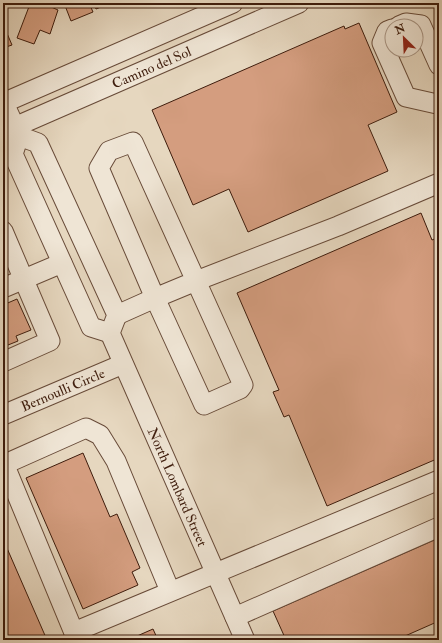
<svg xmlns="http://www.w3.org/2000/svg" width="442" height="643" font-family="'IM FELL Double Pica',serif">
<rect width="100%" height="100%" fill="#e6d7bf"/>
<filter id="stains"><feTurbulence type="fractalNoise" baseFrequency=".005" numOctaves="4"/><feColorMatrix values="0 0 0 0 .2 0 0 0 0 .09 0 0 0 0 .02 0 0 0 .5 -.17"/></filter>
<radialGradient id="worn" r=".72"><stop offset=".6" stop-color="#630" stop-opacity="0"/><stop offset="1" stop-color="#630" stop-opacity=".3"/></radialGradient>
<path fill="#d49d7f" stroke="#3e1c0c" d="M 27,3 L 50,3 L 49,6 L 58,10 L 50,34 L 40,30 L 34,44 L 17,38 L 30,4 Z
M 64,3 L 89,3 L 93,12 L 71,21 Z
M 93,3 L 111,3 L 96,9 Z
M 359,23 L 397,112 L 368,125 L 388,171 L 248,232 L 229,189 L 193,205 L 152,110 L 344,26 L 345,29 Z
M 3,24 L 12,45 L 3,48 Z
M 421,213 L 432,240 L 439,237 L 439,458 L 327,506 L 289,415 L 284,417 L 273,392 L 279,390 L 237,293 Z
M 17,299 L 31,330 L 16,336 L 18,341 L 3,347 L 3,305 Z
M 83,453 L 110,517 L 117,514 L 140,568 L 132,572 L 138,585 L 83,609 L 26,478 Z
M 3,539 L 47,640 L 3,640 Z
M 434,540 L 439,550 L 439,621 L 396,640 L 286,640 L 273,611 Z
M 153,629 L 158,640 L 128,640 Z"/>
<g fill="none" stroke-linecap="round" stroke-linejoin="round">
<g stroke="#684b39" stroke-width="21">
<g id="minor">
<path d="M 399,26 L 406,23 L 421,25 L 439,65"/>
<path d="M 392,29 L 387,31 L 382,43 L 406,97 L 437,104"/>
<path d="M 3,103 L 233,3"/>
<path d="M 4,103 L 19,136 L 13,154 L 91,327 L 110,333"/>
<path id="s1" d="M 3,132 L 299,3"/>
<path id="s2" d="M 19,136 L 38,143 L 117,315 L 110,333 L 245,640"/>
<path d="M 133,142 L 196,281 L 155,298 L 99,168 L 109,151 Z"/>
<path d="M 3,231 L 50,341 L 3,362"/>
<path d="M 3,288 L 62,263"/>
<path d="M 117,315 L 155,298 L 204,405 L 240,389 L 243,385 L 196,281 L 338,226 L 439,183"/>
<path id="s3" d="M 3,415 L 123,364"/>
<path d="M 3,461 L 77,640"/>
<path d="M 3,465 L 86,428 L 100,435 L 116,461 L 170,591"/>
<path d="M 235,617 L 439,527"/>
<path d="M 74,632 L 439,480"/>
</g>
</g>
<use href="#minor" stroke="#efe5d5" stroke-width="19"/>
</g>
<g text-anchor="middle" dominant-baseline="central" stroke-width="3.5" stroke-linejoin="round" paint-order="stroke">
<g font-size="14" fill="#3e1c0c" stroke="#efe5d5">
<text stroke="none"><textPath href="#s1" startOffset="162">Camino del Sol</textPath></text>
<text stroke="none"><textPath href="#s3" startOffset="65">Bernoulli Circle</textPath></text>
<text stroke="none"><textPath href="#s2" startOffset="397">North Lombard Street</textPath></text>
</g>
</g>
<rect width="442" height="643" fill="none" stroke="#e6d7bf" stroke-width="16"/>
<rect x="4" y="4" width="434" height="635" fill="none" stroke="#3e1c0c" stroke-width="2"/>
<rect x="8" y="8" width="426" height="627" fill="none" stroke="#3e1c0c"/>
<g transform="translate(404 38) rotate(336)"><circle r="19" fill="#efe5d5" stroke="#a89585"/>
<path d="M0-3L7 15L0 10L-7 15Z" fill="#8f2418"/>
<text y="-6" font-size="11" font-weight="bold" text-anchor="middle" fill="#3e1c0c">N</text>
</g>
<rect width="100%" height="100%" filter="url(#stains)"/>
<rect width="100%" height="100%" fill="url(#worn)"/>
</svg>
